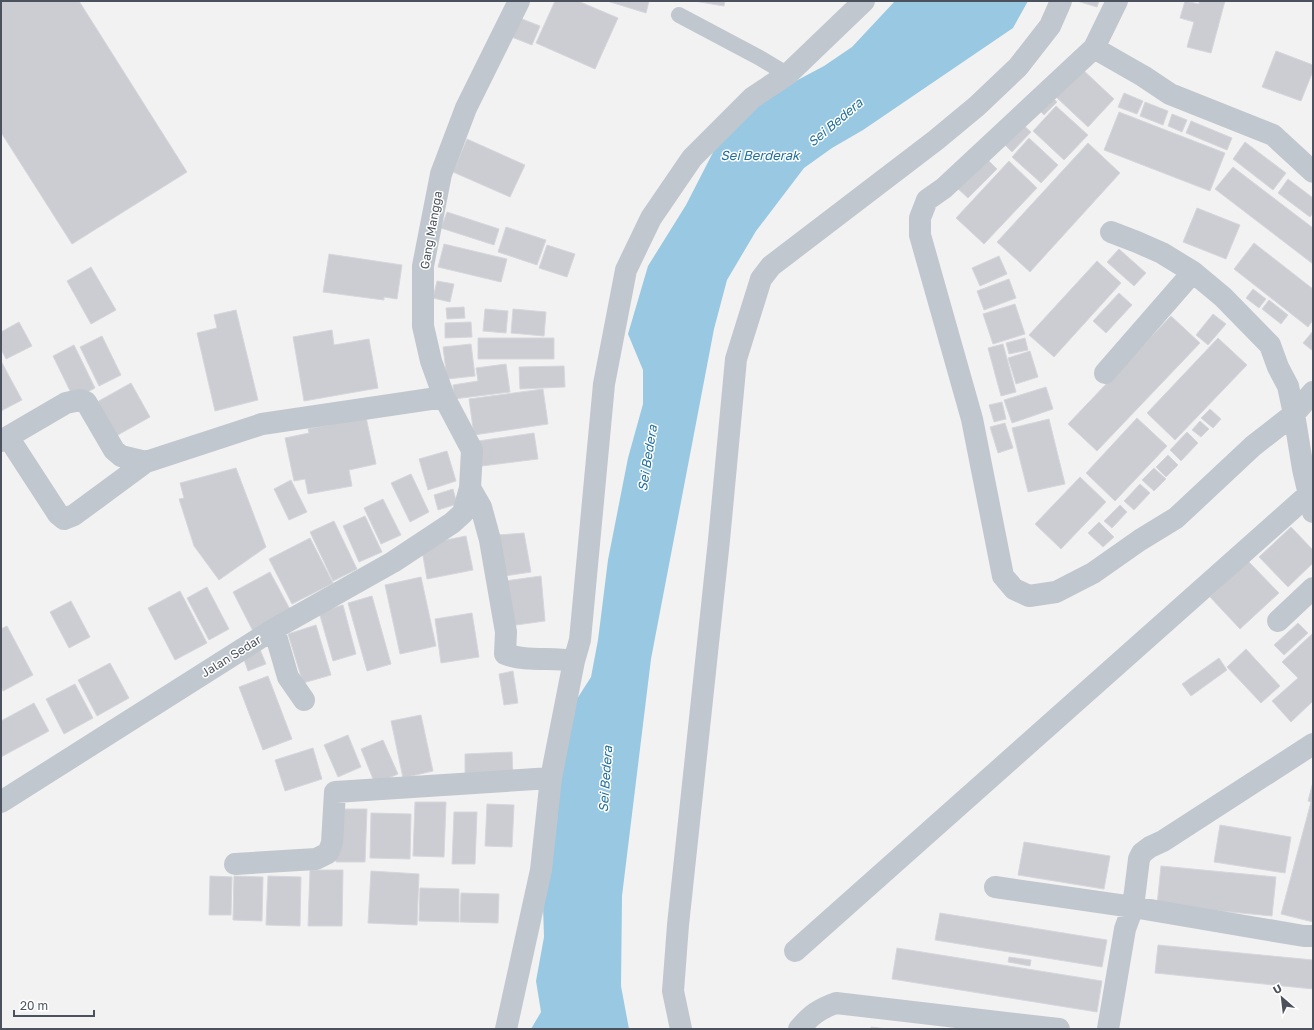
<svg xmlns="http://www.w3.org/2000/svg" width="1314" height="1030" font-family="'Golos Text',sans-serif">
<rect width="100%" height="100%" fill="#f3f2f2"/>
<path fill="#98c8e2" d="M 895,1 L 1028,1 L 1013,28 L 863,130 L 832,148 L 804,168 L 756,231 L 727,280 L 714,329 L 651,659 L 622,896 L 621,986 L 629,1029 L 531,1029 L 541,1012 L 536,981 L 544,937 L 543,905 L 568,713 L 591,677 L 598,640 L 608,560 L 628,458 L 643,404 L 643,370 L 628,334 L 648,266 L 686,205 L 725,129 L 749,106 L 824,66 L 852,47 Z"/>
<path fill="#cccdd3" stroke="#d6d7dc" d="M 1,1 L 79,1 L 187,172 L 72,244 L 2,134 L 1,135 Z
M 555,1 L 578,1 L 618,18 L 595,69 L 536,43 Z
M 607,1 L 649,1 L 646,13 Z
M 694,1 L 725,1 L 724,6 Z
M 1077,1 L 1099,1 L 1097,7 Z
M 1185,1 L 1199,4 L 1199,1 L 1225,1 L 1211,53 L 1187,47 L 1194,22 L 1180,18 Z
M 517,17 L 540,26 L 532,45 L 509,36 Z
M 1276,51 L 1313,65 L 1313,71 L 1301,101 L 1262,87 Z
M 1081,68 L 1114,99 L 1088,127 L 1055,96 Z
M 1048,93 L 1057,102 L 1044,115 L 1035,106 Z
M 1124,93 L 1143,101 L 1137,114 L 1118,107 Z
M 1145,102 L 1168,111 L 1163,125 L 1140,116 Z
M 1056,106 L 1088,135 L 1064,160 L 1033,131 Z
M 1119,112 L 1225,153 L 1210,191 L 1104,150 Z
M 1172,114 L 1187,120 L 1182,132 L 1168,126 Z
M 1191,121 L 1232,138 L 1227,150 L 1186,133 Z
M 1020,122 L 1031,132 L 1012,152 L 1001,141 Z
M 1029,138 L 1058,165 L 1041,183 L 1012,157 Z
M 467,139 L 525,165 L 510,197 L 453,172 Z
M 1245,142 L 1286,173 L 1273,190 L 1233,159 Z
M 1088,143 L 1120,173 L 1030,272 L 997,242 Z
M 985,157 L 997,169 L 968,198 L 956,187 Z
M 1009,161 L 1037,188 L 984,244 L 956,218 Z
M 1233,167 L 1313,228 L 1313,264 L 1215,189 Z
M 1288,179 L 1313,198 L 1313,213 L 1310,217 L 1278,193 Z
M 1197,208 L 1240,225 L 1226,259 L 1183,242 Z
M 447,212 L 499,229 L 494,245 L 441,228 Z
M 506,227 L 546,240 L 537,265 L 498,252 Z
M 1254,243 L 1313,289 L 1313,320 L 1308,327 L 1234,269 Z
M 444,244 L 507,259 L 501,282 L 438,267 Z
M 547,245 L 575,254 L 567,277 L 539,268 Z
M 1119,249 L 1146,273 L 1134,286 L 1107,262 Z
M 329,254 L 402,265 L 397,299 L 384,297 L 384,300 L 323,292 Z
M 999,256 L 1007,274 L 980,286 L 972,268 Z
M 1097,261 L 1121,283 L 1054,357 L 1029,335 Z
M 91,267 L 116,310 L 91,324 L 67,281 Z
M 1009,279 L 1016,298 L 984,310 L 977,291 Z
M 437,281 L 454,284 L 450,302 L 433,298 Z
M 1253,289 L 1266,299 L 1259,308 L 1246,298 Z
M 1119,293 L 1132,305 L 1106,333 L 1093,321 Z
M 1269,300 L 1288,315 L 1281,324 L 1262,309 Z
M 1015,304 L 1025,334 L 993,344 L 983,314 Z
M 464,307 L 465,318 L 447,319 L 446,308 Z
M 485,309 L 508,311 L 506,333 L 483,331 Z
M 513,309 L 546,312 L 544,336 L 511,333 Z
M 236,310 L 258,400 L 215,411 L 197,333 L 217,328 L 214,315 Z
M 1213,314 L 1226,324 L 1208,345 L 1196,335 Z
M 1171,316 L 1200,343 L 1097,451 L 1068,424 Z
M 19,322 L 32,346 L 6,359 L 1,349 L 1,332 Z
M 471,322 L 472,337 L 445,338 L 445,323 Z
M 332,330 L 334,345 L 369,339 L 378,388 L 304,401 L 293,337 Z
M 1313,331 L 1313,351 L 1303,343 Z
M 102,336 L 121,375 L 99,386 L 80,347 Z
M 478,338 L 554,338 L 554,359 L 478,359 Z
M 1025,338 L 1028,350 L 1009,354 L 1006,343 Z
M 1218,338 L 1247,365 L 1175,440 L 1147,413 Z
M 471,344 L 475,376 L 447,379 L 443,347 Z
M 1003,344 L 1016,392 L 1001,396 L 988,348 Z
M 74,345 L 95,388 L 74,399 L 53,356 Z
M 1030,351 L 1038,377 L 1016,384 L 1008,358 Z
M 1,361 L 22,400 L 1,411 Z
M 506,364 L 510,392 L 454,399 L 453,385 L 478,381 L 476,368 Z
M 564,366 L 565,387 L 520,389 L 519,367 Z
M 131,383 L 150,417 L 116,436 L 97,402 Z
M 1046,387 L 1053,409 L 1012,423 L 1004,400 Z
M 543,389 L 548,424 L 474,435 L 469,399 Z
M 1002,402 L 1006,419 L 994,422 L 989,405 Z
M 1210,409 L 1221,419 L 1213,428 L 1201,418 Z
M 366,417 L 376,464 L 349,470 L 352,486 L 308,494 L 305,479 L 294,481 L 285,438 L 309,433 L 308,429 Z
M 1137,418 L 1167,446 L 1115,501 L 1086,473 Z
M 1049,419 L 1065,484 L 1028,492 L 1012,428 Z
M 1200,421 L 1209,429 L 1201,437 L 1192,430 Z
M 1005,423 L 1013,448 L 998,453 L 990,427 Z
M 1187,432 L 1198,443 L 1181,461 L 1170,450 Z
M 534,433 L 538,459 L 482,466 L 478,441 Z
M 447,451 L 456,481 L 428,490 L 419,459 Z
M 1168,455 L 1178,465 L 1166,477 L 1156,467 Z
M 236,468 L 266,547 L 219,580 L 194,546 L 179,499 L 184,498 L 180,483 Z
M 1154,468 L 1166,479 L 1154,491 L 1142,480 Z
M 411,474 L 429,512 L 410,522 L 391,483 Z
M 1080,477 L 1106,502 L 1061,549 L 1035,524 Z
M 291,480 L 307,512 L 289,520 L 274,489 Z
M 1140,484 L 1150,493 L 1134,510 L 1124,501 Z
M 453,489 L 457,504 L 438,510 L 434,495 Z
M 383,499 L 401,535 L 381,544 L 364,508 Z
M 1120,505 L 1127,512 L 1112,528 L 1104,521 Z
M 365,516 L 382,552 L 359,562 L 343,526 Z
M 334,521 L 357,569 L 333,581 L 310,532 Z
M 1099,522 L 1114,537 L 1103,547 L 1088,533 Z
M 1291,527 L 1313,550 L 1313,563 L 1288,587 L 1259,557 Z
M 524,533 L 531,572 L 505,576 L 498,535 Z
M 466,536 L 473,570 L 427,579 L 421,545 Z
M 310,538 L 333,583 L 292,604 L 269,559 Z
M 1248,561 L 1279,593 L 1240,629 L 1210,597 Z
M 270,572 L 292,613 L 254,633 L 233,592 Z
M 541,576 L 545,621 L 509,626 L 505,581 Z
M 421,577 L 436,646 L 400,654 L 385,585 Z
M 207,587 L 229,629 L 209,640 L 187,598 Z
M 180,591 L 207,643 L 175,660 L 148,608 Z
M 372,596 L 391,664 L 367,671 L 348,603 Z
M 71,601 L 90,637 L 69,648 L 50,612 Z
M 343,605 L 356,654 L 333,661 L 319,612 Z
M 472,613 L 479,657 L 441,663 L 435,619 Z
M 1298,623 L 1308,633 L 1284,655 L 1274,645 Z
M 316,625 L 331,675 L 303,683 L 288,634 Z
M 7,626 L 33,675 L 3,691 L 1,686 L 1,629 Z
M 1313,633 L 1313,701 L 1291,722 L 1272,701 L 1298,678 L 1282,662 Z
M 259,647 L 266,664 L 248,671 L 242,654 Z
M 1246,649 L 1280,686 L 1261,703 L 1227,667 Z
M 1219,658 L 1227,670 L 1191,696 L 1182,684 Z
M 110,663 L 129,698 L 97,716 L 78,680 Z
M 513,671 L 518,703 L 504,705 L 499,674 Z
M 268,676 L 292,739 L 263,750 L 239,687 Z
M 75,684 L 93,718 L 64,734 L 46,699 Z
M 34,703 L 49,731 L 1,757 L 1,721 Z
M 421,715 L 433,771 L 403,778 L 391,721 Z
M 348,735 L 361,767 L 338,777 L 324,745 Z
M 383,740 L 398,774 L 375,784 L 361,749 Z
M 313,748 L 322,779 L 285,791 L 275,760 Z
M 512,752 L 513,778 L 465,780 L 465,754 Z
M 1313,782 L 1313,922 L 1281,914 L 1311,802 L 1308,801 Z
M 415,802 L 446,802 L 444,857 L 413,856 Z
M 487,804 L 514,805 L 512,847 L 485,846 Z
M 337,809 L 367,809 L 365,862 L 336,862 Z
M 454,812 L 477,812 L 475,864 L 452,864 Z
M 371,813 L 411,814 L 410,859 L 370,858 Z
M 1220,825 L 1291,837 L 1285,873 L 1214,862 Z
M 1024,842 L 1110,856 L 1104,889 L 1018,875 Z
M 1161,866 L 1276,877 L 1272,916 L 1157,905 Z
M 310,870 L 343,870 L 342,926 L 308,926 Z
M 371,871 L 419,874 L 417,925 L 368,923 Z
M 210,876 L 232,877 L 231,915 L 209,915 Z
M 234,876 L 263,877 L 262,921 L 233,920 Z
M 268,876 L 301,877 L 300,926 L 266,925 Z
M 420,888 L 459,889 L 459,922 L 419,921 Z
M 461,893 L 499,894 L 498,923 L 460,922 Z
M 940,913 L 1107,940 L 1102,967 L 935,940 Z
M 1158,945 L 1313,960 L 1313,989 L 1155,973 Z
M 897,948 L 1102,981 L 1097,1012 L 892,979 Z
M 1009,957 L 1031,960 L 1030,966 L 1008,962 Z
M 871,1027 L 887,1029 L 871,1029 Z"/>
<g fill="none" stroke-linecap="round" stroke-linejoin="round">
<path stroke="#c1c7ce" stroke-width="16" d="M 679,15 L 760,58 L 780,70 L 788,74"/>
<path stroke="#c1c7ce" stroke-width="22" d="M 1117,1 L 1094,48 L 944,188 L 927,200 L 920,218 L 920,235 L 972,419 L 1003,576 L 1014,589 L 1029,596 L 1056,592 L 1093,573 L 1140,540 L 1176,518 L 1253,446 L 1294,414 L 1313,392
M 1094,48 L 1143,76 L 1170,94 L 1273,135 L 1313,172
M 1111,232 L 1137,242 L 1162,253 L 1193,272 L 1223,297 L 1270,345 L 1278,367 L 1288,386 L 1294,414 L 1303,469 L 1313,512
M 1105,373 L 1193,272
M 8,437 L 58,514 L 64,519 L 74,515 L 146,462
M 1,441 L 66,403 L 80,400 L 86,402 L 114,450 L 121,456 L 146,462 L 262,424 L 444,397
M 470,488 L 481,507 L 490,540 L 506,632 L 505,654 C 527,662 551,657 574,661
M 1278,621 L 1313,588
M 274,629 L 288,677 L 304,700
M 1,802 L 274,629 L 393,562 L 452,523 L 463,513 L 470,488 L 472,450 L 444,397 L 431,361 L 423,326 L 423,266 L 441,174 L 466,108 L 519,1
M 235,864 L 316,859 L 328,853 L 332,843 L 335,792 L 551,778
M 995,887 L 1133,907 L 1304,936 L 1313,936
M 795,951 L 1308,495
M 506,1029 L 541,870 L 551,778 L 574,661 L 580,640 L 604,384 L 626,270 L 651,218 L 692,158 L 752,98 L 788,74 L 864,1
M 681,1029 L 673,991 L 678,925 L 719,540 L 736,359 L 761,279 L 771,266 L 936,140 L 977,106 L 1018,67 L 1050,26 L 1061,1
M 799,1029 C 811,1015 819,1009 836,1003 L 1059,1029
M 1108,1029 L 1125,929 L 1133,907 L 1139,859 L 1142,853 L 1150,847 L 1163,841 L 1313,744"/>
</g>
<g text-anchor="middle" dominant-baseline="central" stroke-width="3" stroke-linejoin="round" paint-order="stroke">
<g font-size="12" fill="#4b525d" stroke="#fff">
<text transform="translate(431 230) rotate(-80)">Gang Mangga</text>
<text transform="translate(231 656) rotate(-32)">Jalan Sedar</text>
</g>
<g font-size="13" font-style="italic" fill="#1e6f9d" stroke="#fff">
<text transform="translate(835 122) rotate(-40)">Sei Bedera</text>
<text x="760" y="155">Sei Berderak</text>
<text transform="translate(647 458) rotate(-81)">Sei Bedera</text>
<text transform="translate(605 779) rotate(-86)">Sei Bedera</text>
</g>
</g>
<rect width="1314" height="1030" fill="none" stroke="#4b525d" stroke-width="4"/>
<g transform="translate(1282 998) rotate(332)" stroke="#ffffff" stroke-width="3" paint-order="stroke">
<path d="M0-3L7 15L0 10L-7 15Z" fill="#4b525d"/>
<text y="-6" font-size="11" font-weight="bold" text-anchor="middle" fill="#4b525d">U</text>
</g>
<path d="M14 1010v6h80v-6" fill="none" stroke="#4b525d" stroke-width="2"/>
<text x="20" y="1010" font-size="12" fill="#4b525d" stroke="#ffffff" stroke-width="3" paint-order="stroke">20 m</text>
</svg>
